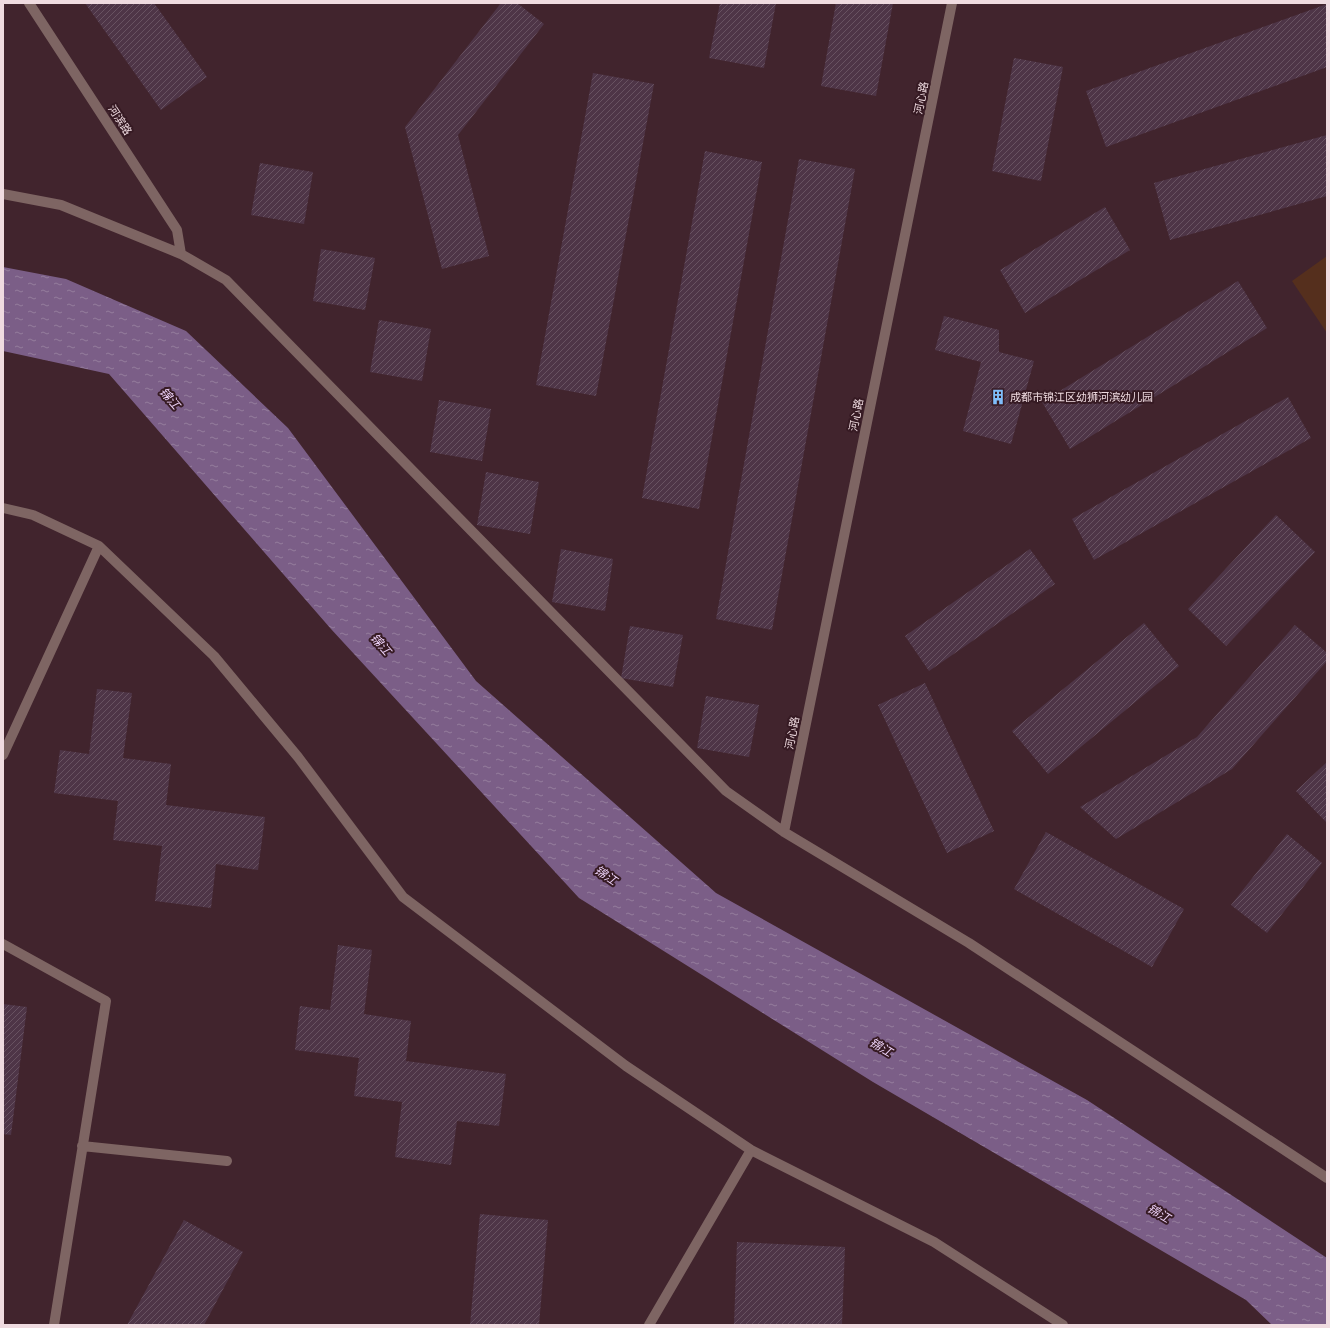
<svg xmlns="http://www.w3.org/2000/svg" width="1330" height="1328" font-family="'Libre Baskerville','Noto Sans SC',serif">
<defs>
<pattern id="water-ripples" width="26" height="14" patternUnits="userSpaceOnUse"><rect width="26" height="14" fill="#7b5e87"/><path d="M2 4q2-2 4 0t4 0M15 11q2-2 4 0t4 0" fill="none" stroke="#947c9d"/></pattern>
<pattern id="building-hatch" width="6" height="6" patternUnits="userSpaceOnUse"><rect width="6" height="6" fill="#4e3547"/><path d="M-1 1l2-2M0 6l6-6M5 7l2-2" fill="none" stroke="#685261"/></pattern>
</defs>
<rect width="100%" height="100%" fill="#41242d"/>
<path fill="#552f1d" d="M 1327,256 L 1327,333 L 1292,281 Z"/>
<path fill="url(#water-ripples)" d="M 3,267 L 66,279 L 186,331 L 288,428 L 476,681 L 716,893 L 1087,1100 L 1327,1258 L 1327,1325 L 1272,1325 L 1246,1300 L 873,1082 L 579,898 L 331,629 L 109,374 L 3,351 Z"/>
<path fill="url(#building-hatch)" d="M 85,3 L 154,3 L 207,77 L 161,110 Z
M 501,3 L 517,3 L 544,24 L 458,135 L 489,256 L 442,269 L 405,127 Z
M 720,3 L 776,3 L 764,68 L 709,58 Z
M 836,3 L 893,3 L 876,96 L 821,86 Z
M 1327,4 L 1327,67 L 1106,147 L 1086,91 Z
M 1014,58 L 1063,67 L 1041,181 L 992,171 Z
M 593,73 L 654,84 L 596,396 L 536,385 Z
M 1327,135 L 1327,196 L 1170,240 L 1154,183 Z
M 705,151 L 762,162 L 699,509 L 642,498 Z
M 799,159 L 855,169 L 772,630 L 716,619 Z
M 260,163 L 313,172 L 304,224 L 251,215 Z
M 1105,207 L 1130,250 L 1025,313 L 1000,270 Z
M 321,249 L 375,258 L 365,310 L 313,301 Z
M 1238,281 L 1267,328 L 1070,449 L 1042,402 Z
M 944,316 L 999,330 L 999,352 L 1034,361 L 1011,444 L 963,431 L 981,362 L 935,350 Z
M 379,320 L 431,329 L 422,381 L 370,372 Z
M 1288,397 L 1311,438 L 1094,560 L 1072,519 Z
M 439,400 L 491,409 L 482,461 L 430,452 Z
M 486,472 L 539,482 L 530,534 L 477,525 Z
M 1276,515 L 1315,552 L 1226,646 L 1188,609 Z
M 561,549 L 613,559 L 605,611 L 552,602 Z
M 1030,549 L 1055,584 L 929,671 L 905,636 Z
M 1144,623 L 1179,666 L 1048,774 L 1012,731 Z
M 1295,625 L 1327,653 L 1327,661 L 1232,769 L 1116,839 L 1080,807 L 1197,737 Z
M 630,626 L 683,635 L 673,687 L 621,678 Z
M 925,683 L 994,831 L 947,853 L 878,705 Z
M 97,689 L 132,693 L 123,758 L 171,764 L 166,805 L 265,817 L 258,870 L 216,864 L 211,908 L 155,901 L 162,846 L 113,840 L 118,801 L 54,793 L 60,750 L 89,754 Z
M 706,696 L 759,705 L 749,757 L 697,748 Z
M 1327,762 L 1327,823 L 1296,791 Z
M 1046,832 L 1184,909 L 1152,967 L 1014,889 Z
M 1287,834 L 1322,863 L 1267,933 L 1231,905 Z
M 338,945 L 372,950 L 364,1014 L 411,1021 L 406,1061 L 506,1074 L 499,1126 L 457,1121 L 451,1165 L 395,1157 L 402,1102 L 354,1096 L 359,1058 L 295,1050 L 300,1006 L 330,1010 Z
M 3,1004 L 27,1007 L 11,1135 L 3,1134 Z
M 480,1214 L 548,1220 L 539,1325 L 470,1325 Z
M 184,1220 L 243,1252 L 204,1325 L 127,1325 Z
M 737,1242 L 845,1247 L 842,1325 L 734,1325 Z"/>
<g fill="none" stroke-linecap="round" stroke-linejoin="round">
<path stroke="#7e6563" stroke-width="10" d="M 29,3 L 177,230 L 181,254
M 3,194 L 61,205 L 181,254 L 226,280 L 726,791 L 784,832 L 969,943 L 1327,1178
M 3,508 L 33,515 L 99,546 L 214,656 L 298,757 L 403,897 L 626,1066 L 751,1150 L 934,1242 L 1063,1325
M 3,755 L 99,546
M 784,832 L 952,3
M 3,944 L 106,1001 L 54,1325
M 82,1146 L 227,1161
M 649,1325 L 751,1150"/>
</g>
<defs>
<g id="building-bare" transform="scale(1.2)"><path d="M-4-6H4V6H1V3H-1V6H-4ZM-2.5-4.3h1.7v1.8h-1.7ZM.8-4.3h1.7v1.8H.8ZM-2.5-1h1.7V.8h-1.7ZM.8-1h1.7V.8H.8Z" fill="#7fbdfa" stroke="#361a23" stroke-width="2.5" paint-order="stroke"/></g>
</defs>
<g fill-rule="evenodd">
<use href="#building-bare" x="998" y="397"/>
</g>
<g text-anchor="middle" dominant-baseline="central" stroke-width="4" stroke-linejoin="round" paint-order="stroke">
<g font-size="11" fill="#efdbe0" stroke="#361a23">
<text transform="translate(921 98) rotate(-79)">河心路</text>
<text transform="translate(120 120) rotate(57)">河滨路</text>
<text transform="translate(856 415) rotate(-79)">河心路</text>
<text transform="translate(792 733) rotate(-79)">河心路</text>
</g>
<g font-size="11" fill="#efdbe0" stroke="#361a23" text-anchor="start">
<text x="1010" y="397">成都市锦江区幼狮河滨幼儿园</text>
</g>
<g font-size="12" font-style="italic" fill="#eed3fa" stroke="#361a23">
<text transform="translate(170 398) rotate(49)">锦江</text>
<text transform="translate(381 644) rotate(49)">锦江</text>
<text transform="translate(606 875) rotate(34)">锦江</text>
<text transform="translate(881 1047) rotate(31)">锦江</text>
<text transform="translate(1159 1213) rotate(31)">锦江</text>
</g>
</g>
<rect width="1330" height="1328" fill="none" stroke="#efdbe0" stroke-width="8"/>
</svg>
